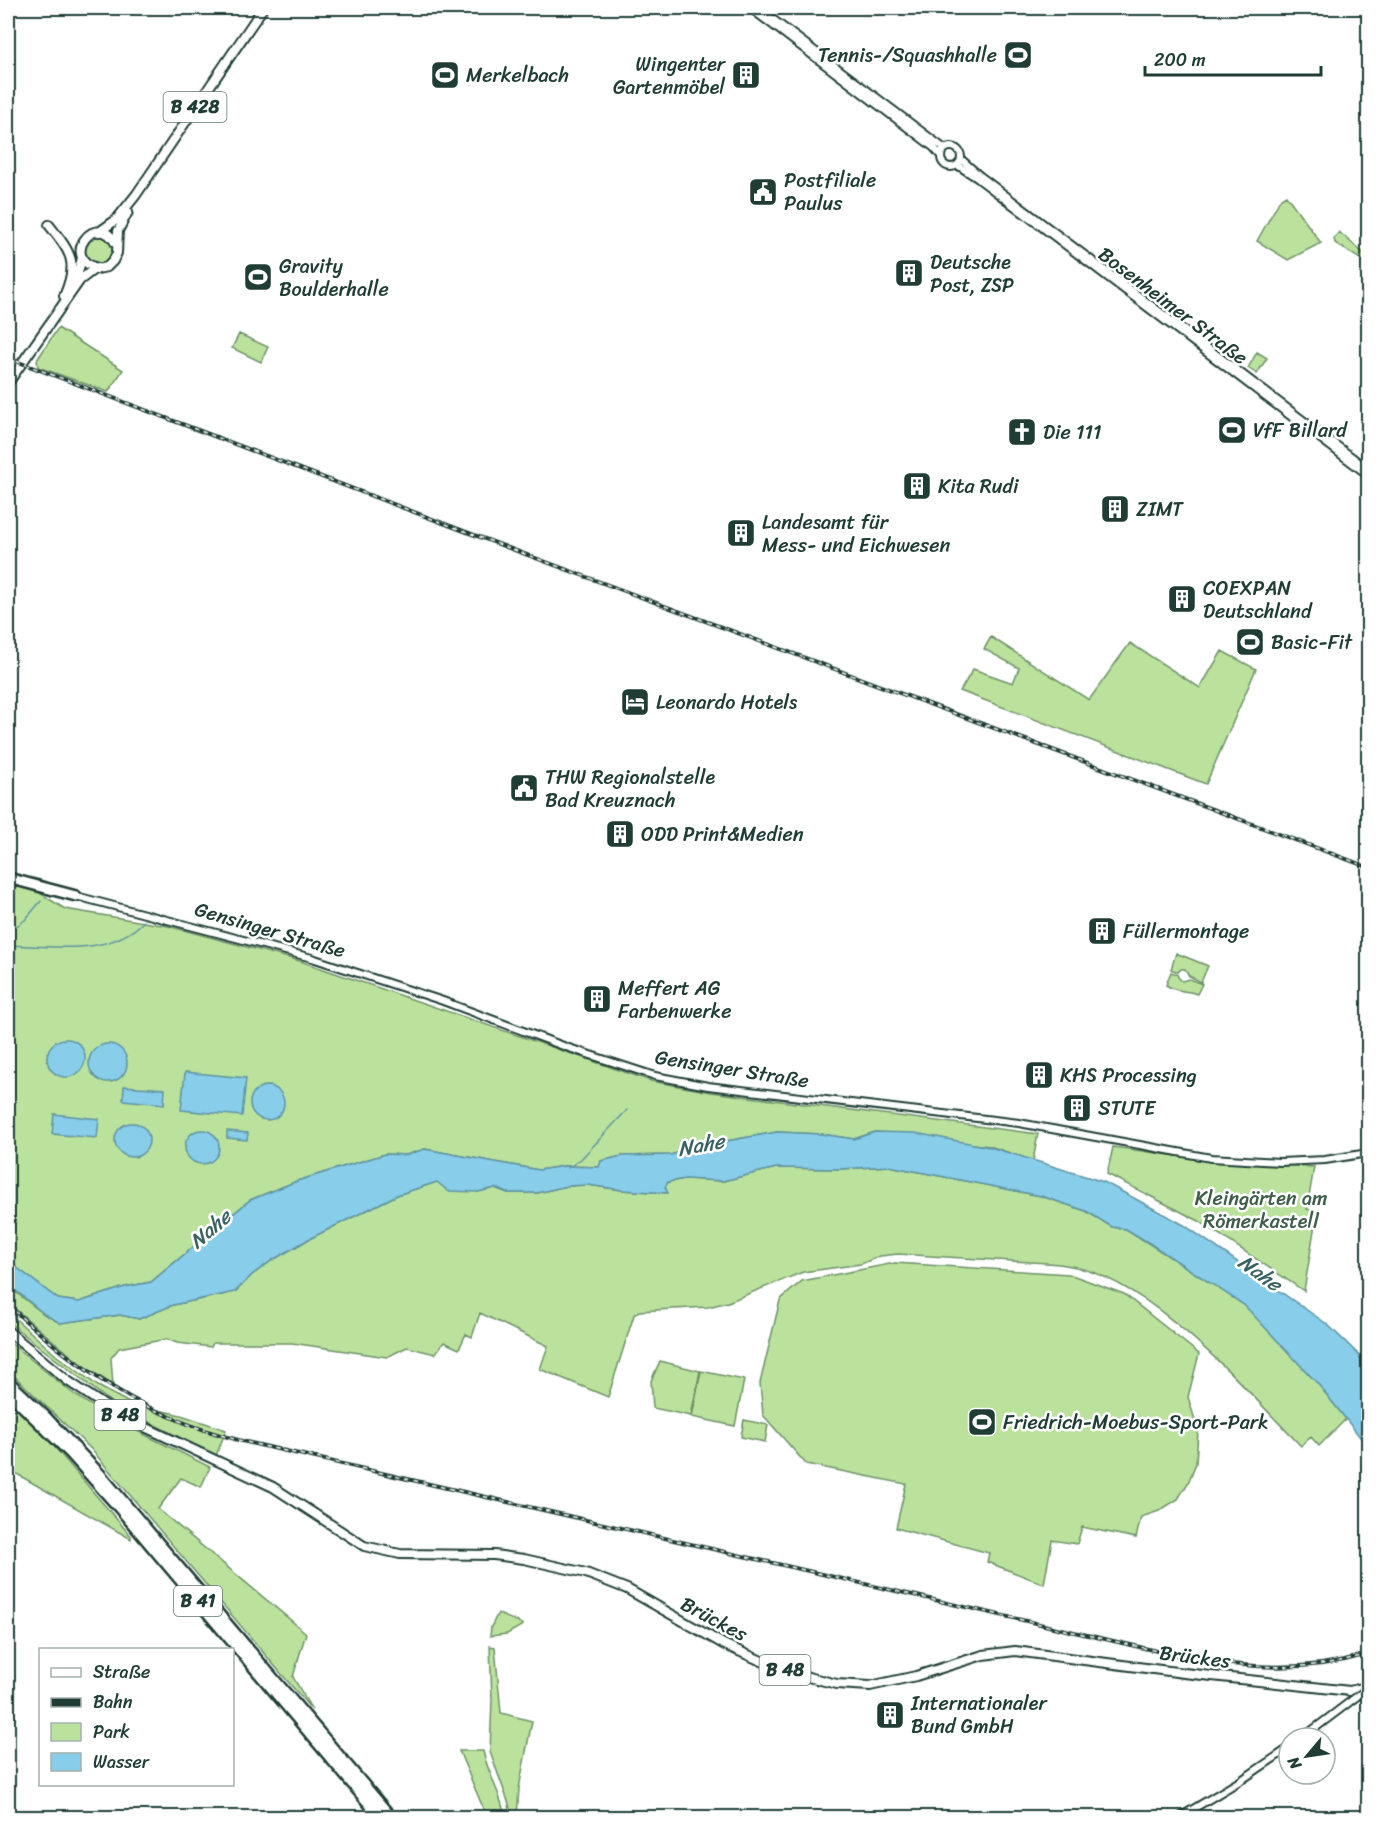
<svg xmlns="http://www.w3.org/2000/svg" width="1376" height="1825" font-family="Sriracha,sans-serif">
<rect width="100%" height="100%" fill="#fff"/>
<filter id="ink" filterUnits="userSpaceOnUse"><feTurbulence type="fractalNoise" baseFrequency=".0167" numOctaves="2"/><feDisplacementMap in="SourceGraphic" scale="12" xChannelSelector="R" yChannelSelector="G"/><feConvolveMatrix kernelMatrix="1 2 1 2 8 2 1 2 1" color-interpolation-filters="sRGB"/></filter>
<g filter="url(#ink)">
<path fill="#bbe29d" stroke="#6d9068" stroke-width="1.5" d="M 1286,195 L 1321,243 L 1288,260 L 1257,241 L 1281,198 Z
M 1339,232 L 1368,257 L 1368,264 L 1335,243 L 1334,238 Z
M85 250a14 14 0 1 1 28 0a14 14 0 1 1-28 0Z
M 58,328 L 123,370 L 108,392 L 38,367 L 37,360 Z
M 239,334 L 268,347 L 261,362 L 232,348 Z
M 1257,352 L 1267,358 L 1257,374 L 1248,368 Z
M 991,637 L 1089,700 L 1130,643 L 1200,688 L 1222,651 L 1256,669 L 1206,784 L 960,691 L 973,669 L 1013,683 L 1019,668 L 984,649 Z
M 8,884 L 35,890 L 65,909 L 168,926 L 300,961 L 651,1081 L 711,1092 L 1038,1134 L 1033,1161 L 990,1146 L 875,1132 L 854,1139 L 821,1134 L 777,1132 L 721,1142 L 670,1155 L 622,1156 L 601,1161 L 600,1167 L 564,1166 L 539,1170 L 425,1149 L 406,1155 L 385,1154 L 297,1181 L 250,1200 L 151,1282 L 125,1287 L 79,1302 L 58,1299 L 8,1261 Z
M 1176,953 L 1208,966 L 1201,982 L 1189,976 L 1185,969 L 1181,969 L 1178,972 L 1171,969 Z
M 1171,972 L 1177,974 L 1178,977 L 1182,981 L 1189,979 L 1202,984 L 1197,994 C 1185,989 1180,994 1166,985 Z
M 1113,1147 L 1220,1162 L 1314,1167 L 1307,1209 L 1317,1212 L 1304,1291 L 1199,1221 L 1107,1174 Z
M 889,1166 L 1041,1196 L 1086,1211 L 1112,1227 L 1126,1229 L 1245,1305 L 1318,1384 L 1346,1419 L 1319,1446 L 1311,1437 L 1301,1446 C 1242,1386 1152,1279 1066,1265 C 1049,1262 1029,1262 1012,1261 C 974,1259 936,1256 898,1254 L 880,1256 L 861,1264 L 803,1272 L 728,1302 L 708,1307 L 639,1311 L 634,1315 L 608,1397 L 540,1369 L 548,1346 L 480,1313 L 472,1337 L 466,1334 L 459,1349 L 444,1342 L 435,1354 L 407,1347 L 387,1357 L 292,1343 L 213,1343 L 211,1347 L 177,1343 L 167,1339 L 119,1348 L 111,1358 L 113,1385 L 81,1364 L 8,1303 L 8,1286 L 44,1314 L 60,1323 L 120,1315 L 139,1319 L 173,1305 L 235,1292 L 252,1275 L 271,1261 L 309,1239 L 397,1195 L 437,1182 L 478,1192 L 495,1188 L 508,1193 L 537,1193 L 567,1186 L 588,1185 L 622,1190 L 667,1193 L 665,1187 L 668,1182 L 685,1179 L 723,1181 L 776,1168 L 840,1169 Z
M 895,1263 L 1069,1274 L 1124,1294 L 1199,1354 L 1188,1397 L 1198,1430 L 1196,1463 L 1188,1483 L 1178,1499 L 1159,1511 L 1141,1517 L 1136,1538 L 1082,1527 L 1077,1544 L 1052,1540 L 1044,1584 L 987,1562 L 989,1553 L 896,1528 L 906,1484 L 806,1464 L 763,1415 L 760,1383 L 780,1300 L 802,1281 Z
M 8,1312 L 57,1356 L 98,1386 L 131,1404 L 181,1415 L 226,1430 L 216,1456 L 112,1403 L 8,1322 Z
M 8,1341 L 75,1395 L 109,1417 L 210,1467 L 201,1487 L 181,1478 L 158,1509 L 306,1633 L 293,1677 L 312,1710 L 91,1449 L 8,1370 Z
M 660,1361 L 700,1371 L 691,1416 L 653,1408 L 651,1381 Z
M 701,1371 L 744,1380 L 735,1426 L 692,1417 Z
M 8,1401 L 45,1436 L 131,1536 L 131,1539 L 8,1469 Z
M 744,1420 L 768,1425 L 765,1442 L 741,1437 Z
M 498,1613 C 507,1619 515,1619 523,1625 L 507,1634 L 490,1636 L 491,1627 Z
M 490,1646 L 495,1647 L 501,1713 L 532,1721 L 519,1788 L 517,1817 L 511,1817 L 509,1804 L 490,1752 L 492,1700 Z
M 459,1751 L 483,1751 C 488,1774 501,1794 505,1817 L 487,1817 Z"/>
<path fill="#88cdea" stroke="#5e93a1" stroke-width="1.5" d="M47 1058a19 19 0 1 1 38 0a19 19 0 1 1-38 0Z
M89 1063a19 19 0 1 1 38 0a19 19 0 1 1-38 0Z
M 185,1072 L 246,1078 L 242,1116 L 181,1110 Z
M250 1103a17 17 0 1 1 34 0a17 17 0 1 1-34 0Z
M 124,1086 L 165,1089 L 164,1104 L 123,1100 Z
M 54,1114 L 99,1119 L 97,1138 L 52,1134 Z
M115 1140a17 17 0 1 1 34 0a17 17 0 1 1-34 0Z
M185 1147a17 17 0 1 1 34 0a17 17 0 1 1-34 0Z
M 227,1131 L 248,1133 L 247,1140 L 227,1138 Z
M 777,1132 L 821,1134 L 854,1139 L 875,1132 L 915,1133 L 990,1147 L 1104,1182 L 1184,1225 L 1327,1324 L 1358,1354 L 1368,1373 L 1368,1447 L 1318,1384 L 1244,1305 L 1149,1243 L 1126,1229 L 1112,1227 L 1086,1211 L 1041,1196 L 889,1166 L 840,1169 L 776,1168 L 723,1181 L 685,1179 L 668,1182 L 665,1187 L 668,1193 L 622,1190 L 588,1185 L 567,1186 L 537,1193 L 508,1193 L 495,1188 L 478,1192 L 448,1191 L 437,1182 L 397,1195 L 309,1239 L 271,1261 L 252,1275 L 235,1292 L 173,1305 L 139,1319 L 120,1315 L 60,1323 L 44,1314 L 8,1284 L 8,1261 L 58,1299 L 79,1302 L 125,1287 L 151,1282 L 250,1200 L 297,1181 L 385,1154 L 406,1155 L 425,1149 L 539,1170 L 564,1166 L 599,1167 L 601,1161 L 622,1156 L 670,1155 L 721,1142 Z"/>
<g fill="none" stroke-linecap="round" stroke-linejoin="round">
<path stroke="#5e93a1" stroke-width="1.5" d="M 8,932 L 25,920 L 41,901
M 8,945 C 52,946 110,957 144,921
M 568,1168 L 581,1159 L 627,1110"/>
<g stroke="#1f3d34" stroke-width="10">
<path id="minor" d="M 750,8 L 933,147 L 941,156
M 758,8 L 945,149
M941 157a10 10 0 1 1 20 0a10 10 0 1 1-20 0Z
M 961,159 L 979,175 L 1368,469
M 957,165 L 977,178 L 1368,475
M 76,896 L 312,958 L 443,1001 L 566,1047 L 655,1076 L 708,1086 L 1019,1123 L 1211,1158 L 1280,1162 L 1325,1160 L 1368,1153
M 1302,1738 L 1339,1710
M 1178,1818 L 1243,1779 L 1289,1748"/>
</g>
<g stroke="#1f3d34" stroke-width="12">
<path id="major" d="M 49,225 C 71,253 79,262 64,296
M 99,232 L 116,220 L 136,195 L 263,8
M 98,268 C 58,259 97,208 116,244
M 75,283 L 82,258
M 8,383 L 80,280 L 93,270 L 107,267 L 113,261 L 117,253 L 118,231 L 128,212
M 8,1331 L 68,1381 L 117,1414 L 273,1487 L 364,1546 L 400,1554 L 494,1555 L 524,1559 L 586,1573 L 627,1589 L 725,1645 L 764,1662 L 808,1677 L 837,1684 L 870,1686 L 916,1676 L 983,1655 L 1015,1651 L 1184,1673 L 1350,1691 L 1366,1687
M 1368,1677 L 1365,1685 L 1368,1692"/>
</g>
<g stroke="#1f3d34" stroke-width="14">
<path id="highway" d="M 8,878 L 76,896
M 8,1381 L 45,1416 L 99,1473 L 392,1818
M 8,1392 L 70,1453 L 120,1509 L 381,1818"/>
</g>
<use href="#minor" stroke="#fff" stroke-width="6"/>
<use href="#major" stroke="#fff" stroke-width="8"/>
<use href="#highway" stroke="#fff" stroke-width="9"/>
<g stroke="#1f3d34" stroke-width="4">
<path id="rail" d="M 8,358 L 522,553 L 1368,867
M 8,1305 C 57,1350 110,1393 173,1418 C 196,1428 219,1435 242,1441 L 1183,1657 C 1248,1668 1304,1673 1368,1654"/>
</g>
<use href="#rail" stroke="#fff" stroke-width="1.5" stroke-dasharray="4.5" stroke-linecap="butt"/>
<g stroke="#1f3d34" stroke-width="10" stroke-linecap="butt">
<path id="minor-bridge" d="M 1339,1710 L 1368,1688"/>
</g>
<use href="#minor-bridge" stroke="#fff" stroke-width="6"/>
</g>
</g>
<defs>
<g id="stadium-square" transform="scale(1.5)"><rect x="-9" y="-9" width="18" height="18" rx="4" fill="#1f3d34" stroke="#fff"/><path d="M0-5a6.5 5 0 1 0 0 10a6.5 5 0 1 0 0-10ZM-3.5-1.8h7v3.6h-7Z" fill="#fff"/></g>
<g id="building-square" transform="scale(1.5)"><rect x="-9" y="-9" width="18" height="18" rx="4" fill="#1f3d34" stroke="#fff"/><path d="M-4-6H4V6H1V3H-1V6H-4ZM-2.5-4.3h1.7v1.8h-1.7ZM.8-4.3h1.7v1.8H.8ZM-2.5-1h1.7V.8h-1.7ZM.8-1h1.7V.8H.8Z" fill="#fff"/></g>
<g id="civic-square" transform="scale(1.5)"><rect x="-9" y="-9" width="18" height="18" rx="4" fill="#1f3d34" stroke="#fff"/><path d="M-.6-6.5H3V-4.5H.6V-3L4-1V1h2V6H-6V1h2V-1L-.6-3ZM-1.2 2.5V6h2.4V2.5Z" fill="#fff"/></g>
<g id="church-square" transform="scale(1.5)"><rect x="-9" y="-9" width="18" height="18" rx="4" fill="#1f3d34" stroke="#fff"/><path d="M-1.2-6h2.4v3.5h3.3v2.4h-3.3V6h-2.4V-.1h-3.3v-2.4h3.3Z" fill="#fff"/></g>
<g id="hotel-square" transform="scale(1.5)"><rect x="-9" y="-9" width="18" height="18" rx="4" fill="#1f3d34" stroke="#fff"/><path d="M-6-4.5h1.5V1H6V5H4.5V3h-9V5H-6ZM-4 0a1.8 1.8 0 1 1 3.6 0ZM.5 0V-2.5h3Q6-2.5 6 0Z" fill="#fff"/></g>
</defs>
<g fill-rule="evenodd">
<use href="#stadium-square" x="1018" y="55"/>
<use href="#stadium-square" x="445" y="75"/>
<use href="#building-square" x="746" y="75"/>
<use href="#civic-square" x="763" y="192"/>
<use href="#building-square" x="909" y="273"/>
<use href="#stadium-square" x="258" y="277"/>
<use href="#stadium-square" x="1232" y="430"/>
<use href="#church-square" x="1022" y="432"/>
<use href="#building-square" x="917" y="486"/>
<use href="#building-square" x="1115" y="509"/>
<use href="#building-square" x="741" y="533"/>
<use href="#building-square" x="1182" y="599"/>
<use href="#stadium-square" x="1250" y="642"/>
<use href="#hotel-square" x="635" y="702"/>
<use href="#civic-square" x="524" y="788"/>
<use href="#building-square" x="620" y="834"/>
<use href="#building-square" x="1102" y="931"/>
<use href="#building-square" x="597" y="999"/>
<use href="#building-square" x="1039" y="1075"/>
<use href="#building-square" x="1077" y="1108"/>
<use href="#stadium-square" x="982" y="1422"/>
<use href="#building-square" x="890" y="1715"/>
</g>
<g text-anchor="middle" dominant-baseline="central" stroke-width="5" stroke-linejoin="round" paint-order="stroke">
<g fill="#fff" stroke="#627771" stroke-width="1.5">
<rect x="163.5" y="92" width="63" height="30" rx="4.5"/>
<rect x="94.5" y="1400" width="51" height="30" rx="4.5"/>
<rect x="174" y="1586" width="48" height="30" rx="4.5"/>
<rect x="759.5" y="1655" width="51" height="30" rx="4.5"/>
</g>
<g font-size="18" font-weight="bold" fill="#1f3d34">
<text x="195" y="107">B 428</text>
<text x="120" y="1415">B 48</text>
<text x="198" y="1601">B 41</text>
<text x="785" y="1670">B 48</text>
</g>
<g font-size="20" fill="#1f3d34" stroke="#fff" text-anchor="start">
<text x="997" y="55" text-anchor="end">Tennis-/Squashhalle</text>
<text x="725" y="64" text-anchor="end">Wingenter<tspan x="725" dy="23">Gartenmöbel</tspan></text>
<text x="466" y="75">Merkelbach</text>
<text x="784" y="180">Postfiliale<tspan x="784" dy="23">Paulus</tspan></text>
<text x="930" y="262">Deutsche<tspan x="930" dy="23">Post, ZSP</tspan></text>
<text x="279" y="266">Gravity<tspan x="279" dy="23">Boulderhalle</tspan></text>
<text x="1253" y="430">VfF Billard</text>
<text x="1043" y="432">Die 111</text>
<text x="938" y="486">Kita Rudi</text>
<text x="1136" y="509">ZIMT</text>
<text x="762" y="522">Landesamt für<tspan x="762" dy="23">Mess- und Eichwesen</tspan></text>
<text x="1203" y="588">COEXPAN<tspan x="1203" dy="23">Deutschland</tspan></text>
<text x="1271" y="642">Basic-Fit</text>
<text x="656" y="702">Leonardo Hotels</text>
<text x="545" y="777">THW Regionalstelle<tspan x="545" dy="23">Bad Kreuznach</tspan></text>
<text x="641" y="834">ODD Print&amp;Medien</text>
<text x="1123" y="931">Füllermontage</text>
<text x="618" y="988">Meffert AG<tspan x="618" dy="23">Farbenwerke</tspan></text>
<text x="1060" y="1075">KHS Processing</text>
<text x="1098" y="1108">STUTE</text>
<text x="1003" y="1422">Friedrich-Moebus-Sport-Park</text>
<text x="911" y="1703">Internationaler<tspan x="911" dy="23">Bund GmbH</tspan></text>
</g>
<g font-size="20" fill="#1f3d34" stroke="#fff">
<text transform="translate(1173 306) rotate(37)">Bosenheimer Straße</text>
<text transform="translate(270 930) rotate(16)">Gensinger Straße</text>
<text transform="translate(732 1069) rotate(9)">Gensinger Straße</text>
<text transform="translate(714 1619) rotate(28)">Brückes</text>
<text transform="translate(1195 1657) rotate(7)">Brückes</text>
</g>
<g font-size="20" fill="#3e5e49" stroke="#fff">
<text x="1261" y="1198">Kleingärten am<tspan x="1261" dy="23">Römerkastell</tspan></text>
</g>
<g font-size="21" font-style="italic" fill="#396162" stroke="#fff">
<text transform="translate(701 1145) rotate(-11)">Nahe</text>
<text transform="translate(210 1229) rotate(-41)">Nahe</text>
<text transform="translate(1260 1273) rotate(35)">Nahe</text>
</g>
</g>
<rect width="1376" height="1825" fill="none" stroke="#fff" stroke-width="30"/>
<rect x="15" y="15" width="1346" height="1795" fill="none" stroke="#1f3d34" stroke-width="2" filter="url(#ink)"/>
<rect x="39" y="1648" width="195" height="138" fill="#ffffff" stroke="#a5b1ae" stroke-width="1.5"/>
<rect x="51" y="1668" width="30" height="9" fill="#ffffff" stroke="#a5b1ae" stroke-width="1.5"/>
<text x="93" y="1678" font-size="18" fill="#1f3d34">Straße</text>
<rect x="51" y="1698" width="30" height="9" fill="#1f3d34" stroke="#a5b1ae" stroke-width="1.5"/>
<text x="93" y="1708" font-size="18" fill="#1f3d34">Bahn</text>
<rect x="51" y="1723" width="30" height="18" fill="#bbe29d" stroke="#a5b1ae" stroke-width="1.5"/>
<text x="93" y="1738" font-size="18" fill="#1f3d34">Park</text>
<rect x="51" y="1753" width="30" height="18" fill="#88cdea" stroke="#a5b1ae" stroke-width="1.5"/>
<text x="93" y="1768" font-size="18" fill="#1f3d34">Wasser</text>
<g transform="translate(1307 1756) rotate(241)"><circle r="28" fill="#ffffff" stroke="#a5b1ae" stroke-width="1.5"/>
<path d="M0-4.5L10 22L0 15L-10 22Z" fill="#1f3d34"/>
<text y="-9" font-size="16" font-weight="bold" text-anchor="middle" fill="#1f3d34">N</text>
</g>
<path d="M1145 66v9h176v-9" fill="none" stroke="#1f3d34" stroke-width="3"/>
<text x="1154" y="66" font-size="18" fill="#1f3d34" stroke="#ffffff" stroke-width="4.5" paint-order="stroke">200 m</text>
</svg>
